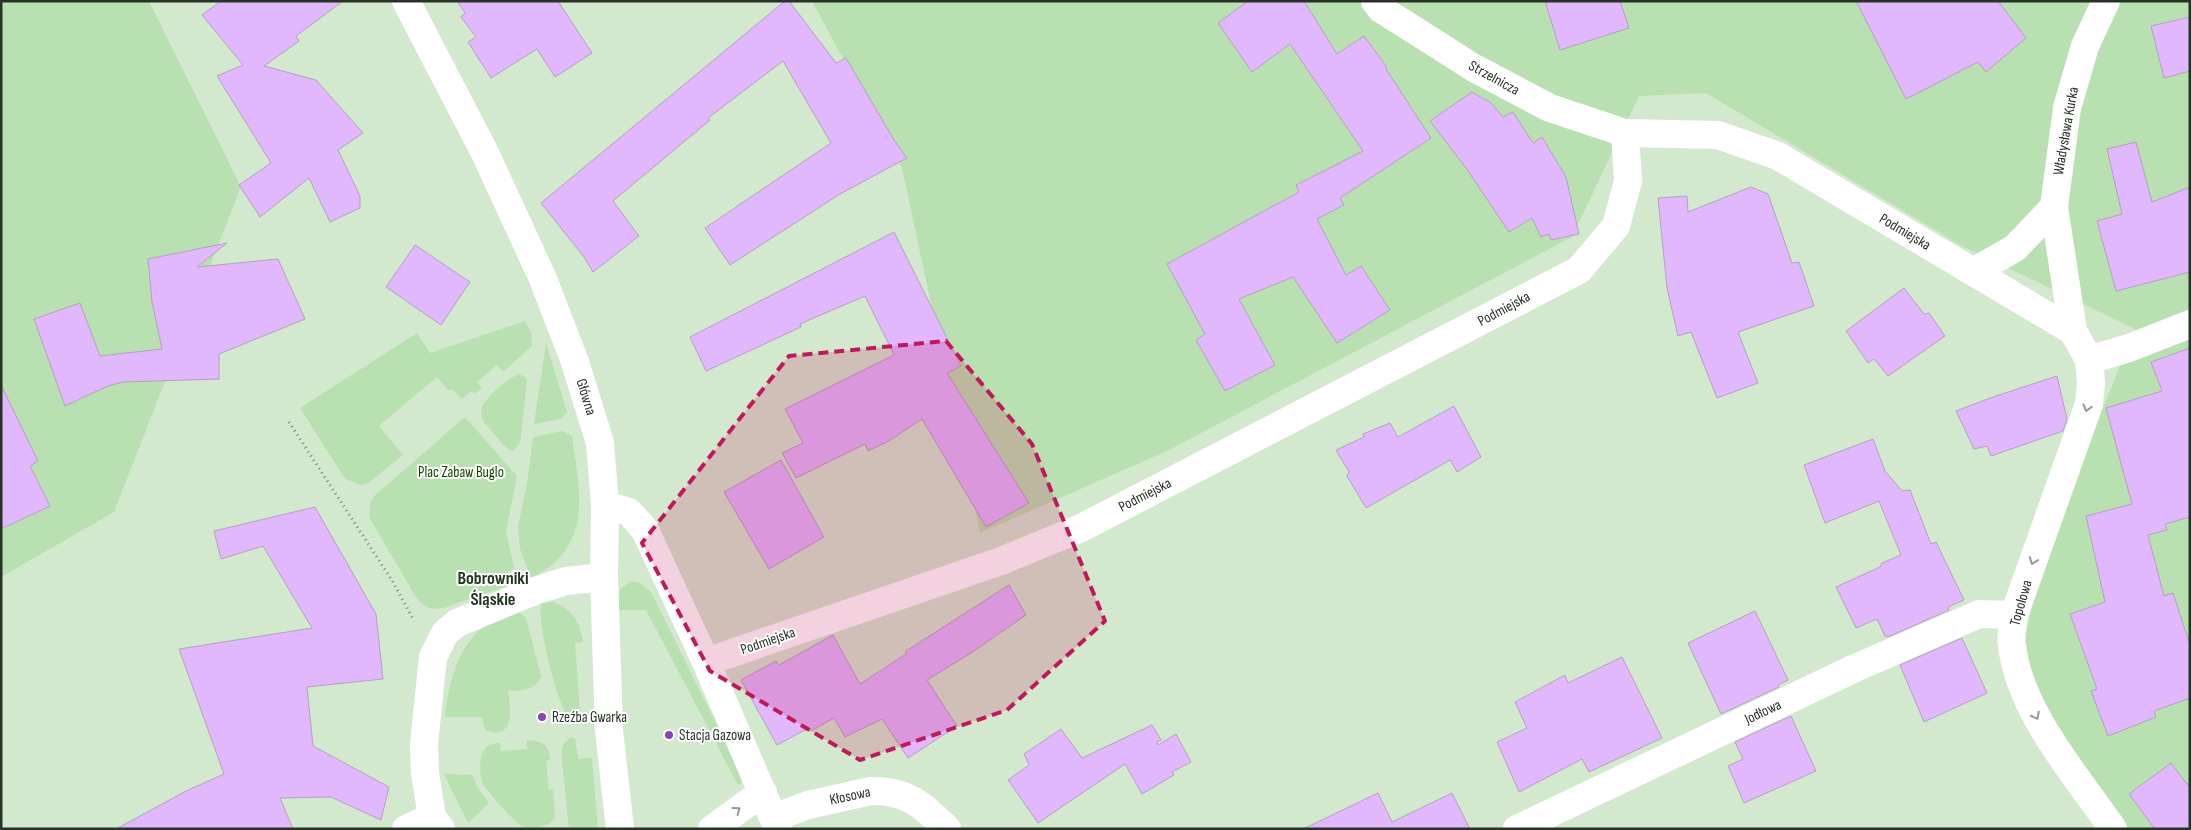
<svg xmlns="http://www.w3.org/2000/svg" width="2191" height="830" font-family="'Sofia Sans Condensed',sans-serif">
<rect width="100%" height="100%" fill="#d3e9cd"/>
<path fill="#b9e0b0" d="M 1,1 L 149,1 L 241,187 L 114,512 L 1,577 Z
M 812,1 L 2190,1 L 2190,829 L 2124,829 L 2064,755 L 2020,659 L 2046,548 L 2135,329 L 1962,246 L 1706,93 L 1639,96 L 1572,237 L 1167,451 L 980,533 L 902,168 Z
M 525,321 L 531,332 L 532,346 L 503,372 L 497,365 L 477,382 L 482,388 L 475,394 L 471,391 L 462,399 L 452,389 L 449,391 L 437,377 L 379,426 L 403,455 L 367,484 L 361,485 L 345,479 L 300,408 L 417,333 L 430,353 Z
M 546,343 L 567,412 L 561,419 L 534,424 Z
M 519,374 L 525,377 L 527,381 L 520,443 L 513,451 C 505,449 500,441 495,435 C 490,429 481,421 481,412 C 480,401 509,377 519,374 Z
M 465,417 L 517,476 L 506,531 L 514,568 L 504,576 L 507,586 L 446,607 L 437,609 L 427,607 L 417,599 L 369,517 L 370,503 L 374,496 Z
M 563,431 L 572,436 C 580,493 594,547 531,578 L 520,549 L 518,526 L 527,484 L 533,437 Z
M 631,581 L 639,582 L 651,592 L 744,780 L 738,785 L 646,610 L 618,610 L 620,589 Z
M 553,602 C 573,609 580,622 583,642 L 575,643 L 580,713 L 566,713 C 555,696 537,621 541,603 Z
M 517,611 L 526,618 L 541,676 C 535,691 523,690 508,691 C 511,709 515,742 485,730 L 482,717 L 445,717 C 448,686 457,648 482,628 C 491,620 506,616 517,611 Z
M 571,737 L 575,738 L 578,759 L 592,758 L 598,829 L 569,829 L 561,751 L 564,743 Z
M 527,740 C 543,741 549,744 550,760 L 546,761 L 549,790 L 553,789 L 555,818 C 548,827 533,830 523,827 C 513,822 490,793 482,783 C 479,765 477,743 500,743 L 501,751 L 527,749 Z
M 444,774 L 473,775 L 476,785 L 489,803 L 468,823 Z"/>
<path fill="#e1b7fd" stroke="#b3a2be" d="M 221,1 L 343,1 L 296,36 L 299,41 L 264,66 L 316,80 L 363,133 L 338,150 L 360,196 L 360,208 L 330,222 L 309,178 L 260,217 L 239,185 L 271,163 L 217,76 L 243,65 L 202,15 Z
M 457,1 L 558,1 L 592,53 L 555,77 L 537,49 L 491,78 L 468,42 L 476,37 L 461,17 L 465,13 Z
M 785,1 L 789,1 L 836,63 L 846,58 L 894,140 L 907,158 L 840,194 L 730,265 L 705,228 L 831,143 L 783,61 L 708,118 L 710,120 L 613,201 L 639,236 L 593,272 L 584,257 L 541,203 Z
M 1248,1 L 1304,1 L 1337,54 L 1364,36 L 1386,66 L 1386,69 L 1431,138 L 1340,198 L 1344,205 L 1317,219 L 1346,275 L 1361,266 L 1390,310 L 1337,343 L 1293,277 L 1239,299 L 1275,365 L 1225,391 L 1196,340 L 1205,334 L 1167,264 L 1299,192 L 1296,185 L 1363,151 L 1290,44 L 1252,72 L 1218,23 Z
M 1545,1 L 1620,1 L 1629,28 L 1560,50 Z
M 1856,1 L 1998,1 L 2026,38 L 1986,72 L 1978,62 L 1906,99 Z
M 2190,17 L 2190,71 L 2164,78 L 2151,26 Z
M 1472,92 L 1491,103 L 1503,117 L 1513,112 L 1533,143 L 1542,137 L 1566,177 L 1579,234 L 1551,240 L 1549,234 L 1541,237 L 1532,218 L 1509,232 L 1466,168 L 1430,121 Z
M 2136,142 L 2152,202 L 2190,187 L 2190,272 L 2116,291 L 2097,221 L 2122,214 L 2107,149 Z
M 1751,187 L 1768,194 L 1792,263 L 1799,262 L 1814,306 L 1738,332 L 1758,383 L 1717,398 L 1691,332 L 1678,336 L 1667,288 L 1658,198 L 1687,196 L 1688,212 Z
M 894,232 L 961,366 L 947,373 L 1029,503 L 986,527 L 922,419 L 889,441 L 868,451 L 865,444 L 796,478 L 782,453 L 803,443 L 785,409 L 894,355 L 865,296 L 800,324 L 801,327 L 706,371 L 690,337 Z
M 227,243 L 197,267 L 278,259 L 305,319 L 219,354 L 219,379 L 123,382 L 108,386 L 65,406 L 34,319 L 80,303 L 100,356 L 162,349 L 152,302 L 148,259 Z
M 415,245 L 470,282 L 441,325 L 386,287 Z
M 1904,288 L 1924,314 L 1929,313 L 1945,336 L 1888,376 L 1874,359 L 1868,363 L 1846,331 Z
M 2190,348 L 2190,517 L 2165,524 L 2167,530 L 2148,535 L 2164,596 L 2173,593 L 2190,645 L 2190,698 L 2154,711 L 2156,717 L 2108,736 L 2091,691 L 2097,689 L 2070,614 L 2105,602 L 2086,516 L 2132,504 L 2106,408 L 2162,391 L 2151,362 Z
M 2057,376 L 2067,419 L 2063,431 L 1991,456 L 1987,446 L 1974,449 L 1956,411 L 1993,397 Z
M 1,385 L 38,461 L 30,466 L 50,506 L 1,529 Z
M 1454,406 L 1481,457 L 1457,472 L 1450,460 L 1366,508 L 1347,476 L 1349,472 L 1336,450 L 1364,437 L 1363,434 L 1390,423 L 1398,437 Z
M 1873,439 L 1885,471 L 1902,491 L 1910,490 L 1931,544 L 1936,542 L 1964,600 L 1948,607 L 1949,610 L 1888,637 L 1885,636 L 1877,619 L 1856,628 L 1836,587 L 1880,567 L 1882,563 L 1901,555 L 1879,501 L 1825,523 L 1804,465 Z
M 781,460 L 824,537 L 769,569 L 724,492 Z
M 315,507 L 376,614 L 383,679 L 307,687 L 313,746 L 389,787 L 381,820 L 331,797 L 280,798 L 293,829 L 116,829 L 186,791 L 224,774 L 179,649 L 312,628 L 263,546 L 221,559 L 214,531 Z
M 1009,585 L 1026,615 L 971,653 L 927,680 L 957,726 L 908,758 L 882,719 L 845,737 L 834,718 L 811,731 L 807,729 L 777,745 L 741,680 L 776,661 L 779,665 L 833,635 L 860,684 L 906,654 L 906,651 Z
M 1755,611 L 1788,680 L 1778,685 L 1779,687 L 1721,714 L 1688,643 Z
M 1962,638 L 1987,693 L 1924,722 L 1900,665 Z
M 1622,657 L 1662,738 L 1589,772 L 1582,759 L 1519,792 L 1497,742 L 1527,728 L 1515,702 L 1565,675 L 1568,683 Z
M 1791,716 L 1816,771 L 1744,803 L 1728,766 L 1743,759 L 1735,742 Z
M 1152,725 L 1161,740 L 1157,742 L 1158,745 L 1176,734 L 1191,762 L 1172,772 L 1174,775 L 1142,794 L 1125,764 L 1038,823 L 1008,780 L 1029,765 L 1024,754 L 1061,729 L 1082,758 Z
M 2171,763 L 2190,788 L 2190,829 L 2155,829 L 2129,794 Z
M 1378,793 L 1392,822 L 1452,793 L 1470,829 L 1303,829 Z"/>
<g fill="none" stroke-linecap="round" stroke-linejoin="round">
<path stroke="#788774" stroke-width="3" stroke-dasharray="1 4" stroke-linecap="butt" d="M 289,422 L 393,582 L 414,621"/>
<path stroke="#fff" stroke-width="28" d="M 406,1 L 485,153 L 543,279 L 575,362 L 600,443 L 605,505 L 604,577 L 609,730 L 620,829
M 1375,1 L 1381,9 L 1474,68 L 1550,108 L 1625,133 L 1718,135 L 1778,156 L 2073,331 L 2089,360 L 2091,383 L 2089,404 L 2014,615 C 2013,624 2010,636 2012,645 C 2019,711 2076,775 2113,829
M 1973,272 L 2015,248 L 2054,207
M 2073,331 L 2054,207 L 2067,108 L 2085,46 L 2106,1
M 2089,360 L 2129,348 L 2190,324
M 605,505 L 629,512 L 645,530 L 706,662 L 778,829
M 706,662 L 1001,561 L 1081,528 L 1579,270 L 1616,226 L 1628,181 L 1625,133
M 773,818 L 808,805 L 871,791 C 907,790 923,805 947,829
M 406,829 L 432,817
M 441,829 L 432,817 L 425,773 L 424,744 L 433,657 L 445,633 L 457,623 L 534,591 L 566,581 L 604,577
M 712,829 L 763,792
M 1517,829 L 1853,669 L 1979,614 L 2014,615"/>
</g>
<defs><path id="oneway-chevron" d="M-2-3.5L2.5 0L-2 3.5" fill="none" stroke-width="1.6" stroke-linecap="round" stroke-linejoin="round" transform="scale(1.25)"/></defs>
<g stroke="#949893">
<use href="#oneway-chevron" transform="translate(2087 408) rotate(106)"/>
<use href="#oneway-chevron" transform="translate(2033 561) rotate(110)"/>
<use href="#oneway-chevron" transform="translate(2036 716) rotate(63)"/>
<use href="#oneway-chevron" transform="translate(737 810) rotate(-36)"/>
</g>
<path fill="#c2185b" fill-opacity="0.2" stroke="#c2185b" stroke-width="4" stroke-dasharray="10 6" stroke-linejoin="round" d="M 946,341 L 1032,444 L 1105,621 L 1007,710 L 860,760 L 710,671 L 642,543 L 789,356 Z"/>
<g fill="#8b42b4" stroke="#fff" stroke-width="2">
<circle cx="542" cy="717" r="5"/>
<circle cx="669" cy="735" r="5"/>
</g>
<g text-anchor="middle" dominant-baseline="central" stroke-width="4" stroke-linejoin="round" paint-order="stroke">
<g font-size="15" fill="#293227" stroke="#fff">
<text transform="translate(1494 78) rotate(29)">Strzelnicza</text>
<text transform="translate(2066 131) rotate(-80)">Władysława Kurka</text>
<text transform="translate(1905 232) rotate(31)">Podmiejska</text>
<text transform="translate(1504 309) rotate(-28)">Podmiejska</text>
<text transform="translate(586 397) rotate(73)">Główna</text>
<text transform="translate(1145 495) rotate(-27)">Podmiejska</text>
<text transform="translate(2021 603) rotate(-74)">Topolowa</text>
<text transform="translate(768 641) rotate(-19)">Podmiejska</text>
<text transform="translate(1763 712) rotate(-25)">Jodłowa</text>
<text transform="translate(850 796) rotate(-12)">Kłosowa</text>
</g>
<g font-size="15" fill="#144502" stroke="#fff">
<text x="461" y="472">Plac Zabaw Buglo</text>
</g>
<g font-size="15" fill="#293227" stroke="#fff" text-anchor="start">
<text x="552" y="717">Rzeźba Gwarka</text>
<text x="679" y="735">Stacja Gazowa</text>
</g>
<g font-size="18" font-weight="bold" fill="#23351f" stroke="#fff">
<text x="493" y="578">Bobrowniki<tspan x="493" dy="21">Śląskie</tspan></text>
</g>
</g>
<rect width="2191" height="830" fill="none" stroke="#293227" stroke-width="5"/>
</svg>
